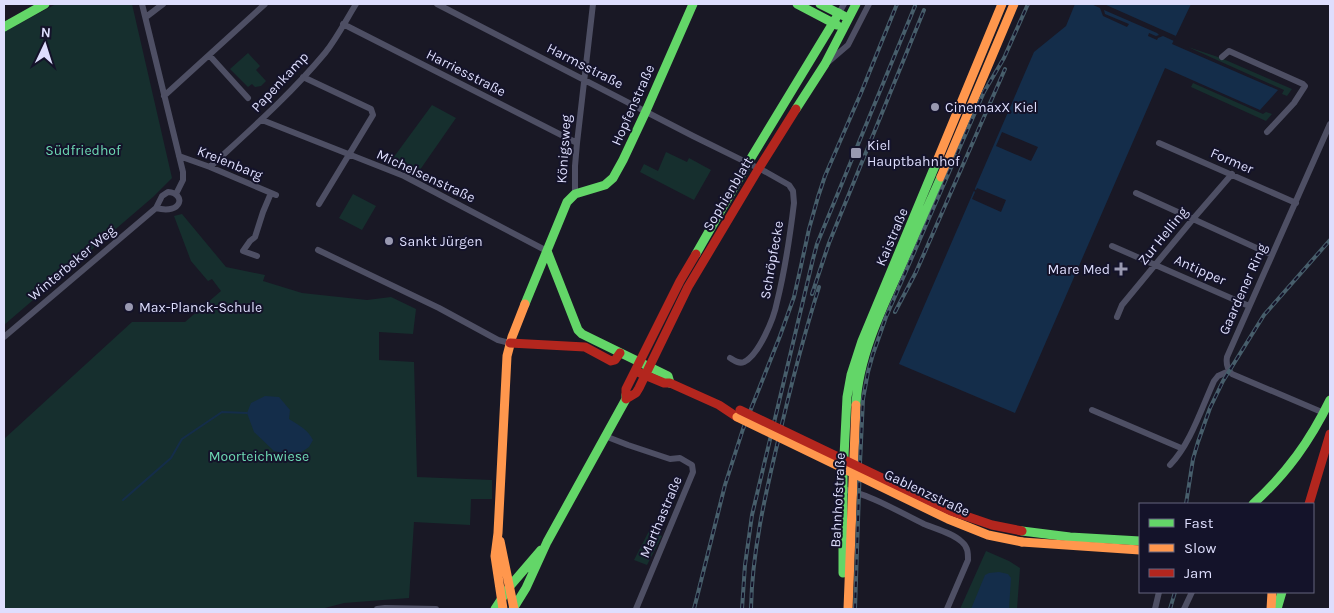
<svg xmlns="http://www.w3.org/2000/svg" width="1334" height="613" font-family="Karla,sans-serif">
<rect width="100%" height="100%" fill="#191825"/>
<path fill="#162f2e" d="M 56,4 L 132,4 L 172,178 L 153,197 L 4,325 L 4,32 Z
M 1188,47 L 1221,58 L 1292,89 L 1287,96 L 1282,94 L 1284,90 Z
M 248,53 L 260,66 L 256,70 L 266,81 L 261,86 L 255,87 L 252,84 L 248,87 L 230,69 Z
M 1193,83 L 1263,114 L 1266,112 L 1272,114 L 1266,121 L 1191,87 Z
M 432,105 L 456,118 L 415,177 L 388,165 Z
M 666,152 L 687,162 L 689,158 L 711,170 L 694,200 L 640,172 L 644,164 L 658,171 Z
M 353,194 L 376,206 L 362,230 L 339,218 Z
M 182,214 L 226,267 L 265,275 L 263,281 L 302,293 L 367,300 L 391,297 L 416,309 L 413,334 L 379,332 L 379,360 L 414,362 L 417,477 L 492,480 L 492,499 L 471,499 L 470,525 L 414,522 L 409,598 L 344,603 L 321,609 L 4,609 L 4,439 L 132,322 L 185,322 L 221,291 L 212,279 L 208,281 L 191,261 L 174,216 Z
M 649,531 L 662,536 L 647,565 L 634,560 Z
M 986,551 L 1009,561 L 1020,568 L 1017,609 L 960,609 Z"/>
<path fill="#142d4a" d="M 1075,4 L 1191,4 L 1172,44 L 1278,90 L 1260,110 L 1165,68 L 1015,413 L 899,364 L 1034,52 L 1066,26 Z
M 265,396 L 279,397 L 290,410 L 289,419 C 299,425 308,430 313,440 L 309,447 L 296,456 L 274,451 L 254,432 L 247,413 L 251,403 Z
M 999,572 L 1008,574 L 1011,578 L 1009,609 L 971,609 L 985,575 L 989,573 Z"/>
<path fill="#191825" d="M 1091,4 L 1104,4 L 1176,36 L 1174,41 L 1163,36 L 1158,38 L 1157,40 L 1148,36 L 1149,33 L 1156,36 L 1159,35 L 1157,33 L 1104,10 L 1105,14 L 1129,24 L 1127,27 L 1103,16 L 1100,8 Z
M 1002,132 L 1038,147 L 1031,161 L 996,146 Z
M 977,188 L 1006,200 L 1001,212 L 972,199 L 975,192 L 974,191 L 974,189 L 976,190 Z"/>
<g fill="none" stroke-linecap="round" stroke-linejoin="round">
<path stroke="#142d4a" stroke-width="2" d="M 123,500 L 171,458 L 182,439 L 222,412 L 247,413"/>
<path stroke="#4e4f64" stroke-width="6" d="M 142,4 L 183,172 L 183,180 L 176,194
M 437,4 L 693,136 L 766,172 L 789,185 L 793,191 L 794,203 C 790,236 785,270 777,302 C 774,318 759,355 744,362 C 739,364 735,361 730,358
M 839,13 L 844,4
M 146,17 L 163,4
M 343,24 L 577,143
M 209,55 L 248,98
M 1222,57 L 1229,51 L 1303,84 L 1305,86 L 1294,103 L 1267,132
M 827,63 L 848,45 L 869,4
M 303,77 L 371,109 L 373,115 L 319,204
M 164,96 L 265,4
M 262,120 L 404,176 L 547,251
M 1159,143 L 1296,203
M 179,156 L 210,167 L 276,195
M 210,167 C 250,130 290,95 325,53 C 337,38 346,20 356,4
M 1136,193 L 1272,255
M 575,194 L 575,166 L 577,143 L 593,4
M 1112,246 L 1249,306
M 318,250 L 439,308 L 498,340 L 510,343
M 257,256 L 243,251 L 250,241 L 255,237 L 263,212 L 271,193
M 1117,317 L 1122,305 L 1193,219 L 1232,174
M 4,337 L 156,208 L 162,196 L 168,192 C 186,193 183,215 156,208
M 1092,410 L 1181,448
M 1324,413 L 1232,374 C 1227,369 1226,363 1227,357 L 1330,124
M 605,436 L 628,445 L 670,459 L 680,458 L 692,465 L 693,472 L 636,609
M 1170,465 C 1190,445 1202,407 1214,381 L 1218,376 L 1229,371
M 842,489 C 872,495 897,511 924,524 C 936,529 953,533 962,542 C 968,547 968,553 968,560 L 947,609
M 377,609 L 385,608 L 436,609
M 1155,609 L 1159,592
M 1184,609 L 1192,592"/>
<path stroke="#63d668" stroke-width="9" d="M 797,4 L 837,25
M 820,4 L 844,16
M 4,27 L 45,4
M 796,109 L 825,64 L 856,4
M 547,251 L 578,330 L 582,334 L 668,376 L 670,383
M 696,254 L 748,163 L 839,13
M 525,304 L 567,202 L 575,194 L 605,185 L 613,178 L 623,160 L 646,111 L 693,4
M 856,405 C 858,360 880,312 899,271 C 913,240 927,208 941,177
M 1253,504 C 1287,473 1310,441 1330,400
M 1022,531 L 1070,537 L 1140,541
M 843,573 L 843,476 L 847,397 L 851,375 L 862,341 L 937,161
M 495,609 L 510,586 L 541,550
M 513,609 L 526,588 L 547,542 L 626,399 L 626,395
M 1277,609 L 1282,592"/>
<path stroke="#ff974d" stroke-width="9" d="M 937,161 L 1002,4
M 941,177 L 1014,4
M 500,541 L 514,609
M 1022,542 L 1140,550
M 503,609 L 495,556 L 498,533 L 507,356 L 512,337 L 525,304
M 848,609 L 856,405
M 1271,609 L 1272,592"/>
<path stroke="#b3261e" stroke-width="9" d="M 510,343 L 585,347 L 611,361 L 615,360 L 620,353
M 640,373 L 664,383 L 670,383 L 719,405 L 737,417
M 626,395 L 626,389 L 680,281 L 696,254
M 626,399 L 636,393 L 639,388 L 688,287 L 759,168 L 796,109
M 1309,504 L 1330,434"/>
<g stroke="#475e6b" stroke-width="4">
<path id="rail" d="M 812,294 L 829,243 L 924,10
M 895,312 L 916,272 L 1005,69
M 1186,504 L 1193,459 L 1198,442 L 1210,408 L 1223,381 L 1264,315 L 1330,240
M 694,609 L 725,485 L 743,429 L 780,336 L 794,297 L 801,266 L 809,229 L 818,197 L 825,176 L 861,93 L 897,4
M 742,609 L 745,565 L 752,515 L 813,259 L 817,244 L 915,6
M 751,609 C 752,552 765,496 778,441 C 790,389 803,338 819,287
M 855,609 L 860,463 L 863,399 L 868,372 L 873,354 L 886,317 L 984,92 L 1004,58 L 1028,4
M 1170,609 L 1175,592"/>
</g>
<use href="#rail" stroke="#14132a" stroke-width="2" stroke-dasharray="5.5" stroke-linecap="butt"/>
<path stroke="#ff974d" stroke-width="9" d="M 737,417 L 948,519 L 988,535 L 1022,542"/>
<path stroke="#b3261e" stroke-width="9" d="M 740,410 L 951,511 L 992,525 L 1022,531"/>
</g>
<g fill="#9999b1" stroke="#14132a" stroke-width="2">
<circle cx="935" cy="107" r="5"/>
<rect x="850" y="147" width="12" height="12" rx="2.5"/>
<circle cx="389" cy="241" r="5"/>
<path d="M1118.5 261.5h5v5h5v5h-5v5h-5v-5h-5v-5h5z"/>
<circle cx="129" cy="307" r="5"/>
</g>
<g text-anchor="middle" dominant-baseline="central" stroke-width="4" stroke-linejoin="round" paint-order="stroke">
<g font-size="14" fill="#dedefd" stroke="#14132a">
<text transform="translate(585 66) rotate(27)">Harmsstraße</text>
<text transform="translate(466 73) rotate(27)">Harriesstraße</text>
<text transform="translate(280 82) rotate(-47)">Papenkamp</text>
<text transform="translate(633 105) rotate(-66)">Hopfenstraße</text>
<text transform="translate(564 149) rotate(-86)">Königsweg</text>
<text transform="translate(1232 161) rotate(23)">Former</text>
<text transform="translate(230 163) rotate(22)">Kreienbarg</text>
<text transform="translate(426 176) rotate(25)">Michelsenstraße</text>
<text transform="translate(728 194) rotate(-59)">Sophienblatt</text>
<text transform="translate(1163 236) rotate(-51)">Zur Helling</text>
<text transform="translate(892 237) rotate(-67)">Kaistraße</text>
<text transform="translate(772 260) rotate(-80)">Schröpfecke</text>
<text transform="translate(72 263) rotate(-40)">Winterbeker Weg</text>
<text transform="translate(1200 270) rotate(24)">Antipper</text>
<text transform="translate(1243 289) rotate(-66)">Gaardener Ring</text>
<text transform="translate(927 493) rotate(25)">Gablenzstraße</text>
<text transform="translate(838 500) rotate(-87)">Bahnhofstraße</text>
<text transform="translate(661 517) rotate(-67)">Marthastraße</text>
</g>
<g font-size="14" fill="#dedefd" stroke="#14132a" text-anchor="start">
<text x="945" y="107">CinemaxX Kiel</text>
<text x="867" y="145">Kiel<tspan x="867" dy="16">Hauptbahnhof</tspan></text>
<text x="399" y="241">Sankt Jürgen</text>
<text x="1110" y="269" text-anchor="end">Mare Med</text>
<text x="139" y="307">Max-Planck-Schule</text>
</g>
<g font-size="14" fill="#6dd9b3" stroke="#14132a">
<text x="83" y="150">Südfriedhof</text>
<text x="259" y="456">Moorteichwiese</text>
</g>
</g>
<rect width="1334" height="613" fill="none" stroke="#dedefd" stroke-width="10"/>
<rect x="1139" y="503" width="175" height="90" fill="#14132a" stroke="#65647e"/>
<rect x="1149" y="519" width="25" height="8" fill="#63d668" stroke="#65647e"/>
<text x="1184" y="528" font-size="15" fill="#dedefd">Fast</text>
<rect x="1149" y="544" width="25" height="8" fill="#ff974d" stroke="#65647e"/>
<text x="1184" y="553" font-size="15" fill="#dedefd">Slow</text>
<rect x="1149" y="569" width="25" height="8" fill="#b3261e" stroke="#65647e"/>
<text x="1184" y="578" font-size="15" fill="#dedefd">Jam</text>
<g transform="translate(45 45) rotate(4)" stroke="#14132a" stroke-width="4" paint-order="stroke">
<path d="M0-4L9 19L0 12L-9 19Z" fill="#dedefd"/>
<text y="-8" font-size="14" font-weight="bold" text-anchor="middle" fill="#dedefd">N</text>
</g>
</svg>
